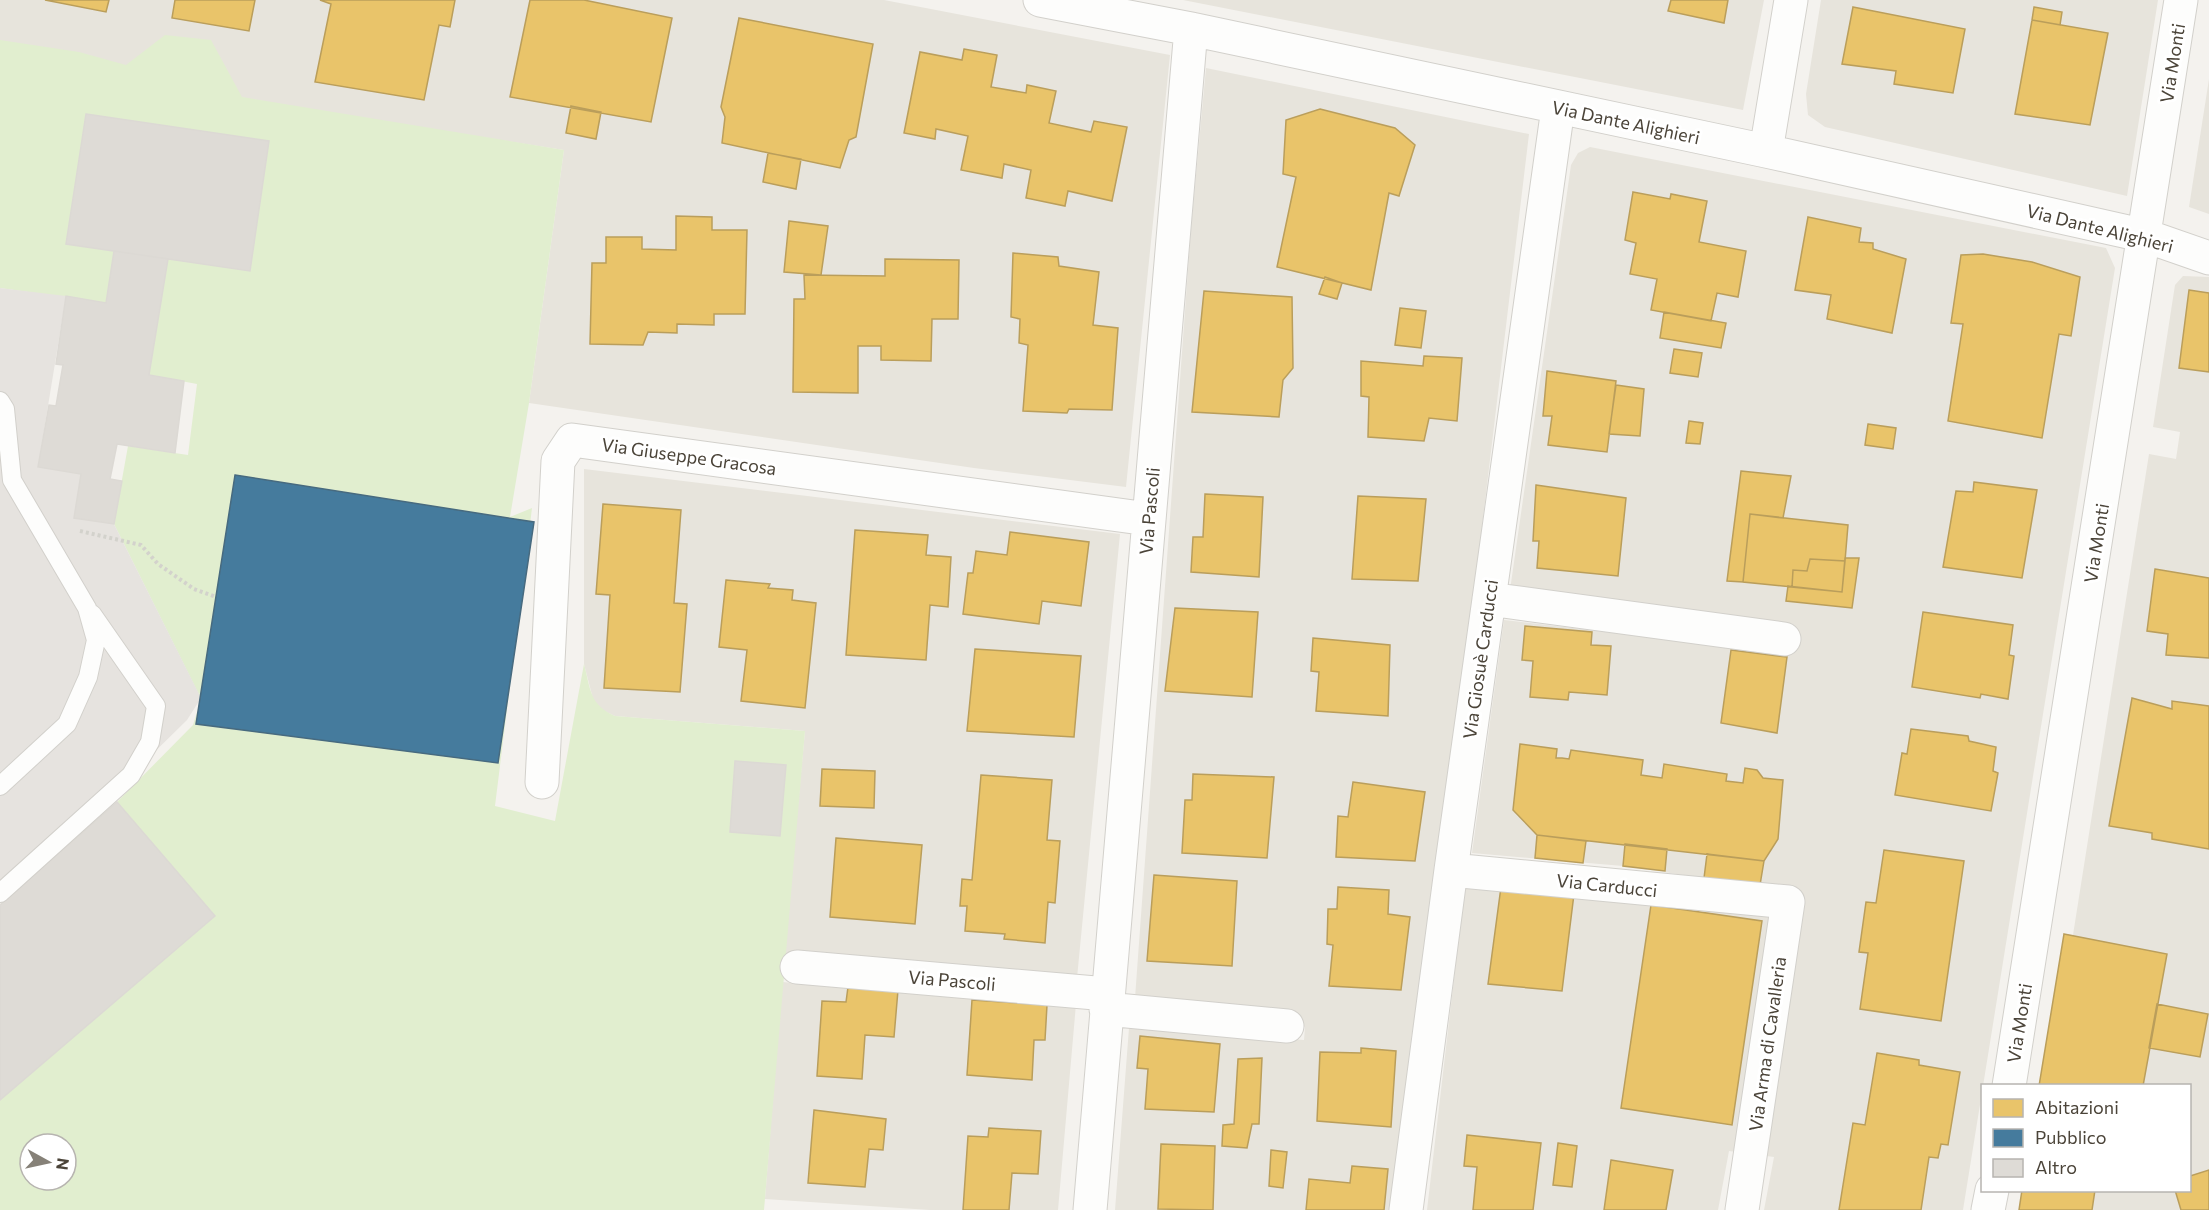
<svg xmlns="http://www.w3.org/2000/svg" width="2209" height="1210" font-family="Commissioner,sans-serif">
<rect width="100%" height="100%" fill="#f4f2ee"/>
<path fill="#e7e4dc" d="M 0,0 L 884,0 L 1170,55 L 1126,487 L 974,468 L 529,403 L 564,150 L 323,112 L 0,54 Z
M 1183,0 L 1764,0 L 1743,110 Z
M 1821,0 L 2158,0 L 2127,196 L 1825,127 L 1808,115 L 1806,94 Z
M 1206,68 L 1529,134 L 1478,560 L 1427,941 L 1412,1033 L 1393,1210 L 1115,1210 L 1129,1028 L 1304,1040 L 1305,1027 L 1284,1012 L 1135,998 L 1191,229 Z
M 2209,79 L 2209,214 L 2189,207 Z
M 1590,147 L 2106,248 L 2115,268 L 1963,1210 L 1764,1210 L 1774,1157 L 1729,1151 L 1718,1210 L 1427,1210 L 1465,885 L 1704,878 L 1623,866 L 1472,853 L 1504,620 L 1791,654 L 1795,627 L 1510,590 L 1571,165 L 1578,153 Z
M 2183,276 L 2209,277 L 2209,1210 L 2019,1210 L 2022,1191 L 2190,1190 L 2190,1086 L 2039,1085 L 2064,934 L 2073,935 L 2149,454 L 2176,459 L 2180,432 L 2153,427 L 2175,285 Z
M 584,469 L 1120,534 L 1077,978 L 784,954 L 805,731 L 615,716 L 600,709 L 593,699 L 584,664 Z
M 782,982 L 1076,1004 L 1058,1210 L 930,1210 L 765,1199 Z"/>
<path fill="#e1eecf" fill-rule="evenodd" d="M 165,35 L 211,40 L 242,97 L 564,150 L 529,403 L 510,517 L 532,508 L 495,806 L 555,821 L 584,664 C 591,690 589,704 615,716 L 805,731 L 764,1210 L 0,1210 L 0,905 L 117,802 L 193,725 L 201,699 L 114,524 L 128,446 L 188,455 L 197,384 L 149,375 L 114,252 L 106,303 L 0,288 L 0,40 L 79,52 L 126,65 ZM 30,1144 L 66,1144 L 66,1180 L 30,1180 Z"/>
<path fill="#e6e3df" d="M 0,288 L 66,296 L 38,467 L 81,474 L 74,518 L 114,524 L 201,698 L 187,720 L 131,775 L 0,893 Z"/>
<path fill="#e9c46a" stroke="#ba9e5b" stroke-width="1.5" d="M 45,0 L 109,0 L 106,12 Z
M 175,0 L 255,0 L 249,31 L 172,18 Z
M 320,0 L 455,0 L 450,27 L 439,25 L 424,100 L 315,82 L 331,4 Z
M 530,0 L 584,0 L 672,18 L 651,122 L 510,97 Z
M 1671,0 L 1728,0 L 1724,23 L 1668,11 Z
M 1853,7 L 1965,29 L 1953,93 L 1894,84 L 1896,71 L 1842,64 Z
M 2034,7 L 2062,12 L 2060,25 L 2032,20 Z
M 739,18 L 873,44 L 856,137 L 849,140 L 840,168 L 722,143 L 725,117 L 721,107 Z
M 2032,20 L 2108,33 L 2090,125 L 2015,114 Z
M 964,49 L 997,55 L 991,87 L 1026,93 L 1027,85 L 1056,91 L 1049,123 L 1091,132 L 1094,121 L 1127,127 L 1112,201 L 1068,191 L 1065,206 L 1026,198 L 1031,170 L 1004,164 L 1002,178 L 961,170 L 968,136 L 936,129 L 935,139 L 904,133 L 920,52 L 962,60 Z
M 571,106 L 601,112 L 596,139 L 566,133 Z
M 1320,109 L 1395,128 L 1415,145 L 1399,196 L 1389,193 L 1371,290 L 1277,267 L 1296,177 L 1283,174 L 1286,120 Z
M 768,153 L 801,159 L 796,189 L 763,182 Z
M 1633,192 L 1670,199 L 1671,194 L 1707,201 L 1699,242 L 1746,251 L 1738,297 L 1717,293 L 1711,321 L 1651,310 L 1657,279 L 1630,274 L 1636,243 L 1625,240 Z
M 676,216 L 712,217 L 712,230 L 747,230 L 745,314 L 714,314 L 714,325 L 677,324 L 677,333 L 648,332 L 643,345 L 590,344 L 592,263 L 606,263 L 606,237 L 642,237 L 642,249 L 676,250 Z
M 1808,217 L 1861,228 L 1859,242 L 1873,243 L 1873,249 L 1906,259 L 1892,333 L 1827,319 L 1831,295 L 1795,290 Z
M 789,221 L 828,226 L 821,275 L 784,272 Z
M 1013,253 L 1058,257 L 1059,266 L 1099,272 L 1093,325 L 1118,328 L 1112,410 L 1069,409 L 1067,413 L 1023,411 L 1028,345 L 1019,343 L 1020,319 L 1011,317 Z
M 1983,254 L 2032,262 L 2080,277 L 2071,336 L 2059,334 L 2042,438 L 1948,421 L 1963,324 L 1951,323 L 1961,255 Z
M 885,259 L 959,260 L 958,319 L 932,319 L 931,361 L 881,360 L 881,346 L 858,346 L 858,393 L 793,392 L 794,299 L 805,299 L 804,275 L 885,276 Z
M 1325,277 L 1342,283 L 1337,299 L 1319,294 Z
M 2189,290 L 2209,293 L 2209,372 L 2179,368 Z
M 1204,291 L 1292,297 L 1293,368 L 1283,380 L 1279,417 L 1192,412 Z
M 1400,308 L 1426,311 L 1421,348 L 1395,345 Z
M 1664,312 L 1726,323 L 1721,348 L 1660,338 Z
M 1674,349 L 1702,353 L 1698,377 L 1670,373 Z
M 1424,356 L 1462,358 L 1457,421 L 1429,418 L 1424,441 L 1368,437 L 1369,397 L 1361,396 L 1361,361 L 1423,366 Z
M 1547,371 L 1616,381 L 1607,452 L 1548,445 L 1552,416 L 1543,416 Z
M 1616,385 L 1644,389 L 1640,436 L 1609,434 Z
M 1689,421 L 1703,423 L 1700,444 L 1686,443 Z
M 1868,424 L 1896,428 L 1893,449 L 1865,445 Z
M 1741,471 L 1791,476 L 1783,518 L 1750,514 L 1743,582 L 1727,581 Z
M 1974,482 L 2037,490 L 2022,578 L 1943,567 L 1956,491 L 1973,492 Z
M 1536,485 L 1626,498 L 1618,576 L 1537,568 L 1539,541 L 1533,541 Z
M 1205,494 L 1263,497 L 1259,577 L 1191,572 L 1193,537 L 1203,537 Z
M 1358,496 L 1426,499 L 1418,581 L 1352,579 Z
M 603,504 L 681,510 L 674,603 L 687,604 L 680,692 L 604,688 L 610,595 L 596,594 Z
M 1750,514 L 1848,525 L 1845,561 L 1810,559 L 1807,571 L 1793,570 L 1792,587 L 1743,582 Z
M 855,530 L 928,535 L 926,555 L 951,557 L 948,607 L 930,605 L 926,660 L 846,655 Z
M 1010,532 L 1089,542 L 1081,606 L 1042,601 L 1039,624 L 963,614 L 968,573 L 973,573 L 976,551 L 1007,555 Z
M 1845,558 L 1859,558 L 1852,608 L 1786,601 L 1788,586 L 1842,592 Z
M 1810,559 L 1845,561 L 1842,592 L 1792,587 L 1793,570 L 1807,571 Z
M 2155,569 L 2209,578 L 2209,658 L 2166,655 L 2168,634 L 2147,631 Z
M 726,580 L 770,584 L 768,588 L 793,590 L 792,600 L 816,603 L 805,708 L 741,701 L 747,650 L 719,647 Z
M 1175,608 L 1258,612 L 1252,697 L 1165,691 Z
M 1923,612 L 2013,625 L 2009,655 L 2014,656 L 2008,699 L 1981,694 L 1980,698 L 1912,687 Z
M 1525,626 L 1592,632 L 1591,645 L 1611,646 L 1607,695 L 1569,692 L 1568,700 L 1530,697 L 1533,661 L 1522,660 Z
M 1313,638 L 1390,645 L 1388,716 L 1316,711 L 1319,672 L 1311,671 Z
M 975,649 L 1081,656 L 1074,737 L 967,731 Z
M 1731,650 L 1787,657 L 1777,733 L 1721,723 Z
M 2132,698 L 2172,709 L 2172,701 L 2209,706 L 2209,849 L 2152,839 L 2152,833 L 2109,826 Z
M 1911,729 L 1968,736 L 1969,741 L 1996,747 L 1993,771 L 1998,773 L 1991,811 L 1895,795 L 1902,753 L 1907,754 Z
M 1520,744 L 1557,749 L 1556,758 L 1562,758 L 1569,759 L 1571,750 L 1643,760 L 1641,775 L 1662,778 L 1664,764 L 1727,774 L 1726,781 L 1743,783 L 1745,768 L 1757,770 L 1763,778 L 1783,780 L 1778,839 L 1764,861 L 1537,835 L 1513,810 Z
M 822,769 L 875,771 L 874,808 L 820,806 Z
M 1193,774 L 1274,777 L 1267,858 L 1182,853 L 1185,800 L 1192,800 Z
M 981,775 L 1052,780 L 1047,840 L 1060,841 L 1055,903 L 1048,902 L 1045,943 L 1004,939 L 1005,934 L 965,931 L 967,906 L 960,906 L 962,879 L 972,880 Z
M 1353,782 L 1425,792 L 1415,861 L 1336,857 L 1338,816 L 1348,817 Z
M 1537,835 L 1586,841 L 1583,863 L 1535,858 Z
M 836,838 L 922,845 L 915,924 L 830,917 Z
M 1625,844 L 1667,849 L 1665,871 L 1623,866 Z
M 1884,850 L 1964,861 L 1941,1021 L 1860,1009 L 1868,953 L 1859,952 L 1866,902 L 1876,903 Z
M 1707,854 L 1764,861 L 1760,885 L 1704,878 Z
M 1154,875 L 1237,881 L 1232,966 L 1147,961 Z
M 1338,887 L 1389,890 L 1388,914 L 1410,917 L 1401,990 L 1329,986 L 1333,945 L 1327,944 L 1328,909 L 1337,909 Z
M 1501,887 L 1574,894 L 1562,991 L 1488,984 Z
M 1651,905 L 1762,921 L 1732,1125 L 1621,1108 Z
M 2064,934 L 2167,954 L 2143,1086 L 2039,1086 Z
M 848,987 L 898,990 L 894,1037 L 865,1035 L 862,1079 L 817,1076 L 822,1001 L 846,1002 Z
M 972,1000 L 1047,1005 L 1045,1040 L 1034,1040 L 1032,1080 L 967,1075 Z
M 2157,1004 L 2208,1014 L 2200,1057 L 2149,1048 Z
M 1140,1036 L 1220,1044 L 1214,1112 L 1145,1109 L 1148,1069 L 1137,1068 Z
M 1361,1048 L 1396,1051 L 1391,1127 L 1317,1121 L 1320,1052 L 1361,1053 Z
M 1877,1053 L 1919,1060 L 1919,1065 L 1960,1072 L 1948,1145 L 1941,1144 L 1938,1158 L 1929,1157 L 1921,1210 L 1839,1210 L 1853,1123 L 1865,1125 Z
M 1262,1058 L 1259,1124 L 1252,1124 L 1247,1148 L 1222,1146 L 1223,1125 L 1234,1124 L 1238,1059 Z
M 814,1110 L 886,1119 L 883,1150 L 869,1149 L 865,1187 L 808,1183 Z
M 989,1128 L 1041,1131 L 1038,1174 L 1012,1173 L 1009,1210 L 963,1210 L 968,1136 L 988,1137 Z
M 1467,1135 L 1541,1143 L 1533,1210 L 1473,1210 L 1477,1167 L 1464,1166 Z
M 1558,1143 L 1577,1146 L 1572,1187 L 1553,1185 Z
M 1161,1144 L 1215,1146 L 1213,1210 L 1158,1209 Z
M 1271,1150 L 1287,1152 L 1283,1188 L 1269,1186 Z
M 1611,1160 L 1673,1170 L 1666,1210 L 1604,1210 Z
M 1352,1166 L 1388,1169 L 1384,1210 L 1306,1210 L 1309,1179 L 1350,1183 Z
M 2209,1170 L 2209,1210 L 2181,1210 L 2175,1190 L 2190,1190 L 2190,1176 Z
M 2022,1190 L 2095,1190 L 2092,1210 L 2019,1210 Z"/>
<path fill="#457b9d" stroke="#476a7f" stroke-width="1.5" d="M 235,475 L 534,522 L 498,763 L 196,724 Z"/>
<path fill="#dedbd6" stroke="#dcd9d4" stroke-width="1.5" d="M 86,114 L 269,141 L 250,271 L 66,244 Z
M 114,251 L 168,259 L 149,375 L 184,381 L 175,453 L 117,444 L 110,479 L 122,481 L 114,524 L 74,518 L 81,474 L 38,467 L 49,405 L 56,406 L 63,365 L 56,364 L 66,296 L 106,303 Z
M 735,761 L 786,765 L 780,836 L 730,832 Z
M 117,802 L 215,916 L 0,1100 L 0,905 Z"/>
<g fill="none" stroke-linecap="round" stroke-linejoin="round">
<g stroke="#d2d0cb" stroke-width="20">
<path id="lane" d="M 0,401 L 5,409 L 12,480 L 87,608 L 96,640 L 88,677 L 67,724 L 0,786
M 0,893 L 131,775 L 150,742 L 156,706 L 92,614"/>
</g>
<g stroke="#d2d0cb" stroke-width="35">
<path id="street" d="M 1040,0 L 1191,29 L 1766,151 L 2146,236 L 2209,258
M 1766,151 L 1791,0
M 1489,599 L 1784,639
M 542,782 L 558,461 L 572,440 L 1148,519
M 1451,870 L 1788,902 L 1742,1210
M 797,967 L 1107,994
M 1106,1009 L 1287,1026
M 2009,1086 L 2181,0
M 1090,1210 L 1191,29
M 1406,1210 L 1451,870 L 1558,108
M 1988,1210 L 1992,1190"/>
</g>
<path stroke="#d3d2cc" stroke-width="4" stroke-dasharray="3 3" stroke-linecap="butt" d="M 80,531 L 141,545 L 158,564 L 194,589 L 216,597"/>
<use href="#lane" stroke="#fdfdfc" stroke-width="18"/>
<use href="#street" stroke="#fdfdfc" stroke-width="33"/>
</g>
<g text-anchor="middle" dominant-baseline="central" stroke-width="6" stroke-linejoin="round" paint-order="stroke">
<g font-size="18" fill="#4b4439" stroke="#fff">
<text transform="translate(2172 63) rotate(-81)">Via Monti</text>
<text transform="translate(1626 122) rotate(12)">Via Dante Alighieri</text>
<text transform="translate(2100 228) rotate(14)">Via Dante Alighieri</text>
<text transform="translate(689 456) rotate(8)">Via Giuseppe Gracosa</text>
<text transform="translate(1149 511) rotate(-85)">Via Pascoli</text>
<text transform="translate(2096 543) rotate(-81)">Via Monti</text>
<text transform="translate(1480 659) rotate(-82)">Via Giosuè Carducci</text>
<text transform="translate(1607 885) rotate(6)">Via Carducci</text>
<text transform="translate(952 980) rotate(5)">Via Pascoli</text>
<text transform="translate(2019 1023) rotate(-81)">Via Monti</text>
<text transform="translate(1767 1044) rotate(-82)">Via Arma di Cavalleria</text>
</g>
</g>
<rect x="1981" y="1084" width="210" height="108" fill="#ffffff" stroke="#b7b4b0" stroke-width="1.5"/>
<rect x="1993" y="1099" width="30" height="18" fill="#e9c46a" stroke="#b7b4b0" stroke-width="1.5"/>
<text x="2035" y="1114" font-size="18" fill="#4b4439">Abitazioni</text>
<rect x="1993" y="1129" width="30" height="18" fill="#457b9d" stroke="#b7b4b0" stroke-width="1.5"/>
<text x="2035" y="1144" font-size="18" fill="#4b4439">Pubblico</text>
<rect x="1993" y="1159" width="30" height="18" fill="#dedbd6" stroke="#b7b4b0" stroke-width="1.5"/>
<text x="2035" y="1174" font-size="18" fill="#4b4439">Altro</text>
<g transform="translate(48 1162) rotate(98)"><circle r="28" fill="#ffffff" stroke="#b7b4b0" stroke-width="1.5"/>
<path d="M0-4.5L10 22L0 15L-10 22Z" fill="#868178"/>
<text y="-9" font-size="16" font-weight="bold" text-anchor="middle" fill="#4b4439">N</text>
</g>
</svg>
